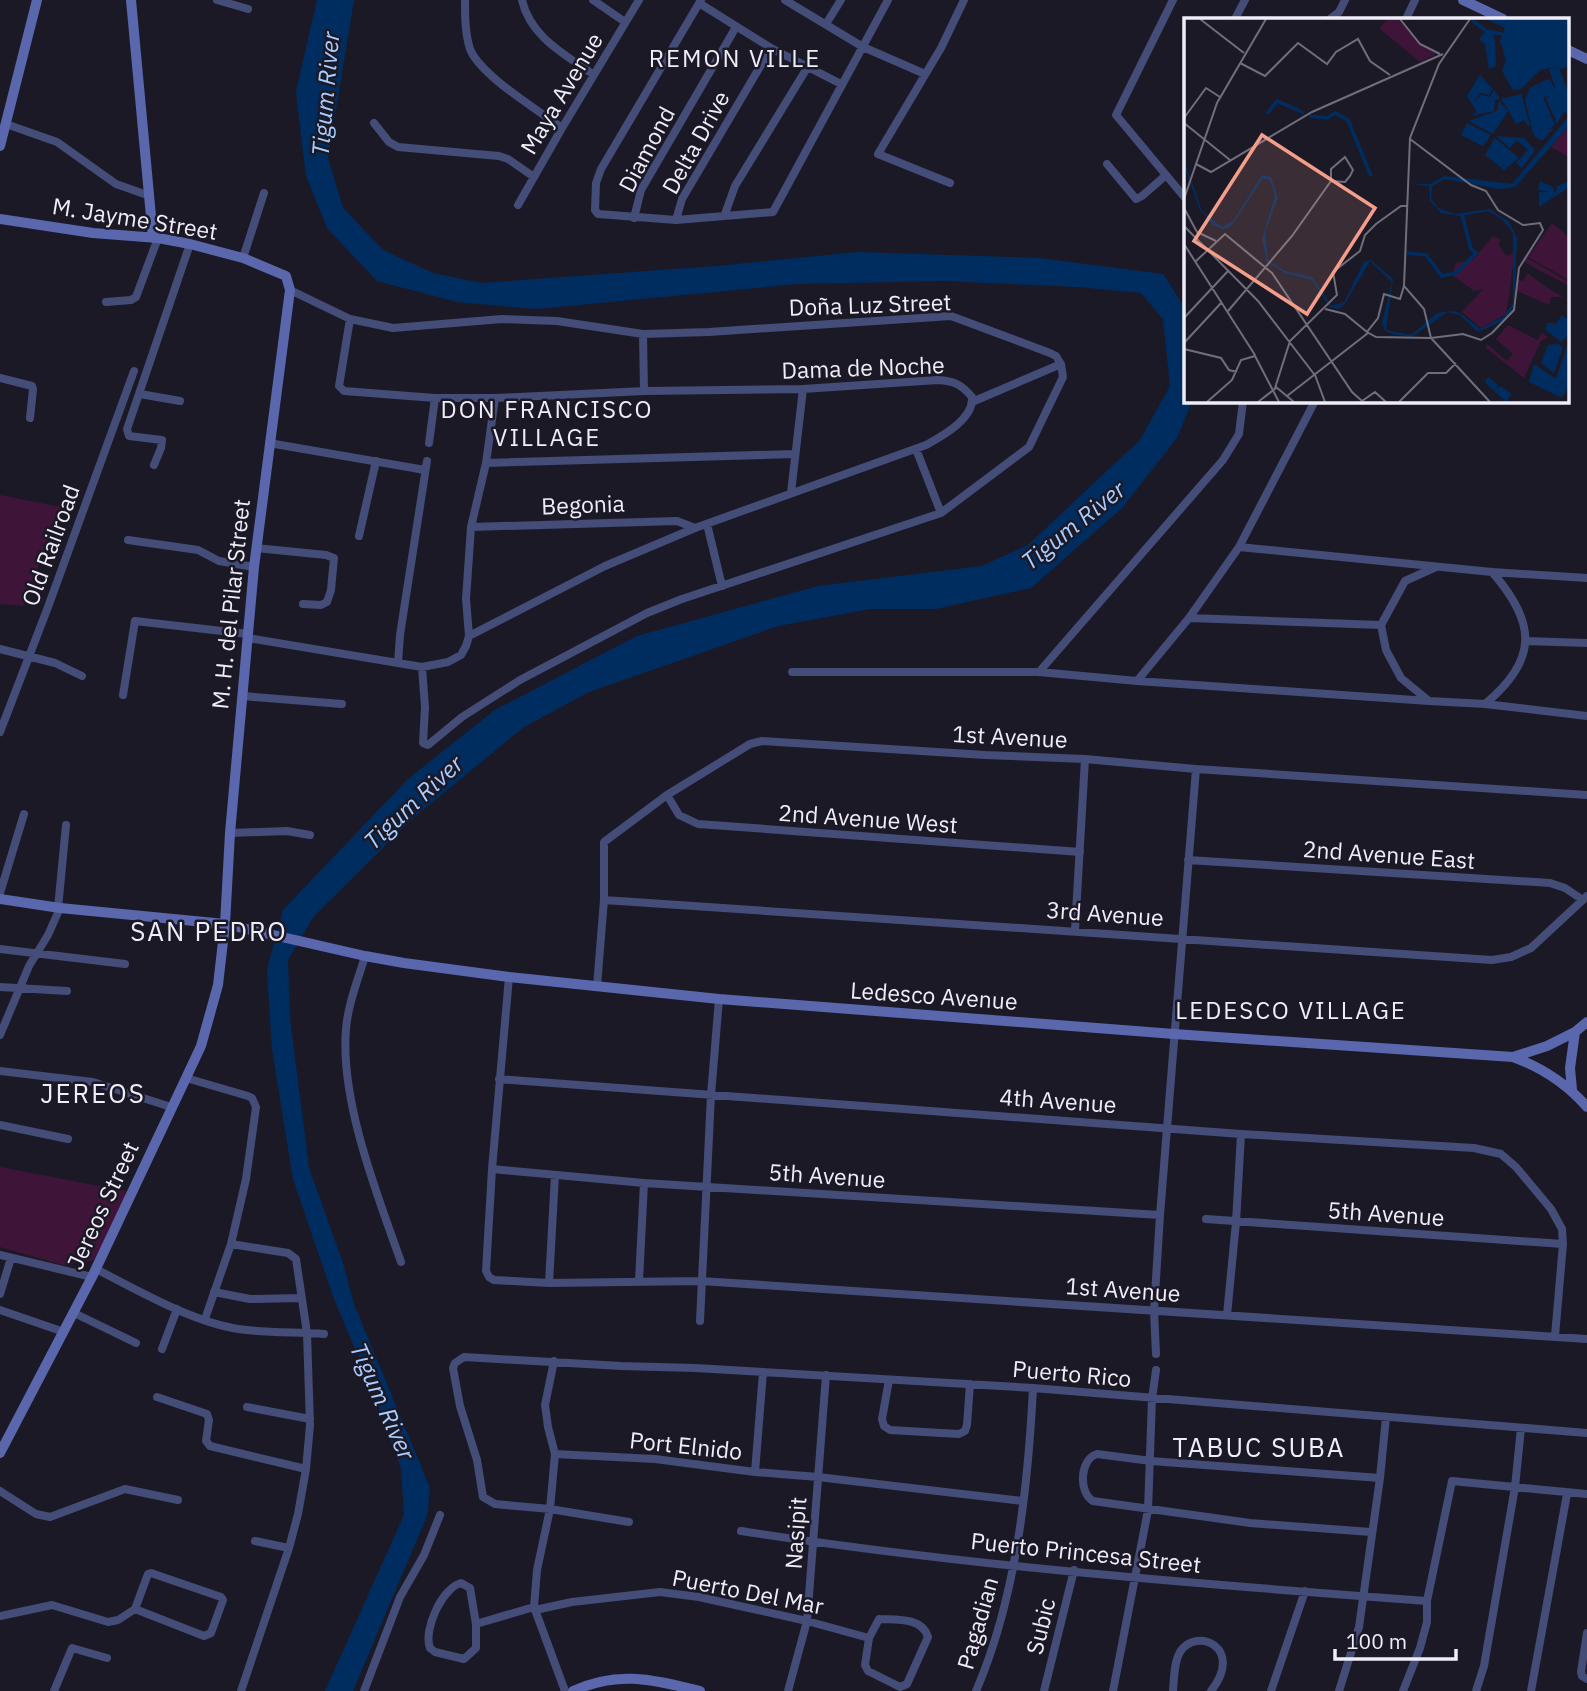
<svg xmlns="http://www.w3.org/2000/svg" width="1587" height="1691" font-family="'IBM Plex Sans',sans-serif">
<rect width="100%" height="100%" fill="#1c1927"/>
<path fill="#3e1538" d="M 0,495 L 61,507 L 23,606 L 0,604 Z
M 0,1167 L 130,1192 L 101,1259 L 63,1265 L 0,1247 Z"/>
<path fill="#002d60" d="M 317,0 L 354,0 L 328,158 L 343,208 L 383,250 L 433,273 L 481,283 L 716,266 L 858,252 L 1039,258 L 1163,274 L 1183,305 L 1186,316 L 1186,401 L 1192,401 L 1177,438 L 1122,508 L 1031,588 L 936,609 L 870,609 L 778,626 L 589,692 L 524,727 L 413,818 L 314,916 L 288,960 L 290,1018 L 309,1168 L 343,1263 L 354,1304 L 430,1488 L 427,1516 L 353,1691 L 325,1691 L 404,1515 L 401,1468 L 370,1384 L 334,1299 L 293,1179 L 272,1049 L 267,970 L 283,910 L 408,779 L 495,710 L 637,636 L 818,586 L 982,566 L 1028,545 L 1140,440 L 1170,386 L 1163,319 L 1141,293 L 1078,287 L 944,281 L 797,284 L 537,309 L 457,302 L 377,281 L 327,228 L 306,176 L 296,92 Z"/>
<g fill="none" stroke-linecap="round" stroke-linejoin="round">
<path stroke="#444c78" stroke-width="8" d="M 217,0 L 248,9
M 465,0 C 465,17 465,33 470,49 C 480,75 538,110 562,128
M 522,0 C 530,37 566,55 594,75
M 593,0 L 625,22
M 701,0 L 601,169 L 596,183 L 595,210 L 598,214 L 676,220 L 773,212 L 888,0
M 785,0 L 863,47 L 925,74
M 1173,0 L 1116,115 L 1186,199
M 699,3 L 771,48 L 841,84
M 1235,19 L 1245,0
M 1330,19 L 1339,12 L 1345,0
M 1406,19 L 1415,0
M 826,24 L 841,0
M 374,123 L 389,142 L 398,147 L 499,156 L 508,159 L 534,177
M 6,124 L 57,142 L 116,184 L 150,196
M 1107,164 L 1136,199 L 1142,196 L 1165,176
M 950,183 L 878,154 L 941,48 L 964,0
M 518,205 L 562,128 L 639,0
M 725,214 L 735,186 L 807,68
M 634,218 L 641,190 L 736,27
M 676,220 L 682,199 L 771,48
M 243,258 L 264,193
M 290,290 L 350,319 L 393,328 L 502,319 L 557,321 L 643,334 L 709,332 L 951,316 L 1050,353 L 1056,356 L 1061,364 L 1063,377 L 1029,447 L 941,513 L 682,599 L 647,613 L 520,680 L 462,717 L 428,745 L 423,743 L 425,707 L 422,667
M 106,302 L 131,300 L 136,297 L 158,238
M 350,319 L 339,386 L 344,391 L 435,398 L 495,398 L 644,391 L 803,389 L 938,380 C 954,381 961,384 972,397 C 974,419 942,436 926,445 L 695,528 L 605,566 L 469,636
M 643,334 L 644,391
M 0,378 L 32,386 L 33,389 L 30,418
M 140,394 L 180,401
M 1315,401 L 1239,547 L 1492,572 L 1587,578
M 972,402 L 1061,364
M 269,443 L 425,470
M 429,443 L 435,398
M 916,449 L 941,513
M 486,463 L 794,454
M 154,465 L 161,448 L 162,440 L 129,436 L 127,429 L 190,244
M 791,493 L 803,389
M 707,524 L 722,586
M 471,527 L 677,521 L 695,528
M 359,536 L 376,461
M 128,540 L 198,550 L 219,561 L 254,567
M 1239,547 L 1189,618 L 1137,681 L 1429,701
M 256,548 L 326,555 L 334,558 L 331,590 L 327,602 L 321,605 L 303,604
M 1436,567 L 1405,581 L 1381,625 L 1386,650 L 1401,678 L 1429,701 L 1485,704 L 1587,716
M 1189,618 L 1381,625
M 248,638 L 422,667 L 448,662 L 461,655 L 466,646 L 469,636 L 466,599 L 471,527 L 486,463 L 495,398
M 1525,641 L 1587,643
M 0,649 L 55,663 L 82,676
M 398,663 L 400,635 L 427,461
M 792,672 L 1039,672 L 1137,681
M 1039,672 L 1223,460 L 1239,434 L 1243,401
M 123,695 L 135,621 L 248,634
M 242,696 L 342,704
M 1485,704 C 1538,660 1537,623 1492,572
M 0,732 L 48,607 L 134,371
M 667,795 L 679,815 L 698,824 L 1080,852
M 230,833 L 287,831 L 310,835
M 1188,860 L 1550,883 L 1565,888 L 1583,900
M 0,893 L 24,814
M 604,900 L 1492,960 L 1511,957 L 1531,948 L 1587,896
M 58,908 L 66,825
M 1075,930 L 1085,759
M 0,949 L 125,964
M 365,956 C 358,980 348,1004 346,1029 C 340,1101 377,1194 401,1262
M 509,977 L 492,1169 L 486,1271 L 489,1277 L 494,1280 L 549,1283 L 701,1281 L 1587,1339
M 597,986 L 604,900 L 604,842 L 667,795 L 750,744 L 762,741 L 985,755 L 1085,759 L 1196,769 L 1587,795
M 0,987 L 67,991
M 0,1035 L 29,966 L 48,935 L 60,908
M 0,1071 L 93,1082 L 171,1107
M 186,1078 L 248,1096 L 252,1098 L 256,1107 L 246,1179 L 231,1244 L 205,1319
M 499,1079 L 1241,1134 L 1474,1148 L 1501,1154 L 1516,1167 L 1551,1209 L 1562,1229 L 1563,1244 L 1555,1336
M 0,1125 L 68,1139
M 492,1169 L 644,1183 L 1160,1215
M 1206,1219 L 1563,1244
M 231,1244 L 288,1253 L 296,1259 L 307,1333 L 310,1425 L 306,1469 L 298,1514 L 289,1548 L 241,1691
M 0,1255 L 92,1277
M 96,1269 C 139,1291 199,1326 247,1330 C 273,1333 298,1332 324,1334
M 639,1281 L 644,1183
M 549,1283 L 555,1175
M 214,1292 L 250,1299 L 301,1298
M 0,1294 L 11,1258
M 0,1310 L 64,1332
M 74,1313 L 136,1343
M 1227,1315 L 1236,1222 L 1241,1134
M 700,1321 L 711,1095 L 719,999
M 162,1349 L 177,1309
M 1156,1354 L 1154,1311 L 1160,1215 L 1196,769
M 554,1361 L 545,1405 L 548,1427 L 555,1454 L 550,1509 L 537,1570 L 534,1607 L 565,1691
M 889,1380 L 882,1419 L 884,1426 L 890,1430 L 959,1434 L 965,1431 L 967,1425 L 970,1384
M 157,1397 L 207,1414 L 209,1420 L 206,1441 L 210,1446 L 306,1469
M 247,1407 L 310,1419
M 555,1454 L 655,1459 L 755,1472 L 763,1372
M 755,1472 L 818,1477 L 1023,1501
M 0,1491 L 36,1514 L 50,1517 L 125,1489 L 178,1500
M 629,1522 L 550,1509 L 495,1504 L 483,1497 L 477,1460 L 460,1406 L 453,1368 L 455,1363 L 464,1357 L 621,1366 L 695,1368 L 1033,1388 L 1587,1433
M 741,1531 C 968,1566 1198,1584 1427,1601
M 1371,1532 L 1250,1523 L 1093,1501 C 1078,1492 1080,1459 1097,1454 L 1151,1461 L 1380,1478
M 255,1541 L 289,1548
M 535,1610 L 572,1602 L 660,1592 L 699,1597 L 807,1621 L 869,1638
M 0,1616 L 52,1605 L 108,1622 L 118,1620 L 135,1609 L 148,1574 L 151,1573 L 221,1597 L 223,1600 L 211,1633 L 204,1636 L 135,1609
M 879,1619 C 897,1620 922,1617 928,1637 L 907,1684 L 900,1687 L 868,1671 L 865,1665 L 869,1638 Z
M 476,1624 L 470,1588 L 461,1583 C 442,1588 423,1630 430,1648 L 435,1652 L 464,1659 L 476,1648 L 476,1624 L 534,1607
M 1587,1633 L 1581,1672 L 1582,1676 L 1587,1679
M 54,1691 L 72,1648 L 107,1658
M 364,1691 L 400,1597 L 424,1555 L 440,1515
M 788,1691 L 807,1621 L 826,1375
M 976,1691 C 1016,1599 1028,1487 1033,1388
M 1044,1691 L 1074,1570
M 1113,1691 L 1148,1510 L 1152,1399 L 1156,1370
M 1173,1691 C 1174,1679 1174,1662 1180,1652 C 1197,1626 1245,1648 1211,1691
M 1271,1691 L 1305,1591
M 1339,1691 L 1359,1627 L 1380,1478 L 1386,1417
M 1403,1691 L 1420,1648 L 1427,1622 L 1427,1601 L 1452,1481 L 1587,1494
M 1476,1691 L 1484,1666 L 1515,1487 L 1521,1428
M 1531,1691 L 1567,1494"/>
<path stroke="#5b67ad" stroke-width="10" d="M 131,0 L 153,238
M 1463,0 L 1503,19
M 1568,50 L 1587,59
M 0,146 L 37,0
M 0,219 L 93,233 L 158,238 L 190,244 L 243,258 L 286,276 L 290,290 L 254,567 L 230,833 L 225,924 L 218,985 L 201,1046 L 186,1078 L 92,1277 L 0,1453
M 0,899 L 60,908 L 225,924 L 365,956 L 404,963 L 509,977 L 719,999 L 1174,1034 L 1513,1057 C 1543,1068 1566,1083 1587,1107
M 1575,1032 L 1587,1022
M 1513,1057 L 1547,1046 L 1575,1032 L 1570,1068 L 1572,1090
M 573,1691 C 620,1670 653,1680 700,1691"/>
</g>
<g text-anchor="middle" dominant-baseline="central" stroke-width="5" stroke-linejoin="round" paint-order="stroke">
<g font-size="23" fill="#efedf7" stroke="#1c1927">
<text transform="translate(561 93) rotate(-59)">Maya Avenue</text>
<text transform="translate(695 142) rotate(-61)">Delta Drive</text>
<text transform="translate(646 149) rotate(-62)">Diamond</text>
<text transform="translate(135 218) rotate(9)">M. Jayme Street</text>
<text transform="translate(870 304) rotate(-2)">Doña Luz Street</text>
<text transform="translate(863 367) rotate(-2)">Dama de Noche</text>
<text transform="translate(583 504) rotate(-2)">Begonia</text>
<text transform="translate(50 545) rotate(-70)">Old Railroad</text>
<text transform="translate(230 604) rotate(-84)">M. H. del Pilar Street</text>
<text transform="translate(1010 736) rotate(3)">1st Avenue</text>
<text transform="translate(868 818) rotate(4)">2nd Avenue West</text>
<text transform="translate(1389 854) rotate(4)">2nd Avenue East</text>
<text transform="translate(1105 913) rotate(4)">3rd Avenue</text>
<text transform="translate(934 995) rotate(4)">Ledesco Avenue</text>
<text transform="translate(1058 1100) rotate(4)">4th Avenue</text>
<text transform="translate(827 1175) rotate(4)">5th Avenue</text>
<text transform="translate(102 1205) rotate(-65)">Jereos Street</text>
<text transform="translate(1386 1213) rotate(4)">5th Avenue</text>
<text transform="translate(1123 1289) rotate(4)">1st Avenue</text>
<text transform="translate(1072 1373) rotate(5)">Puerto Rico</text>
<text transform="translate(686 1445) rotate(6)">Port Elnido</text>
<text transform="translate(795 1533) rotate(-86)">Nasipit</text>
<text transform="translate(1086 1552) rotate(6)">Puerto Princesa Street</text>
<text transform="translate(748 1591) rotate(11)">Puerto Del Mar</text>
<text transform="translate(977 1623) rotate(-74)">Pagadian</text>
<text transform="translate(1040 1626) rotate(-76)">Subic</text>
</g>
<g font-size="24" letter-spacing="2" fill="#efedf7" stroke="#1c1927">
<text x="735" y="58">REMON VILLE</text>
<text x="547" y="409">DON FRANCISCO<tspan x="547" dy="28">VILLAGE</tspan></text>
<text x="1291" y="1010">LEDESCO VILLAGE</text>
</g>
<g font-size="24" font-style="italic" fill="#a8cdfe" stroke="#1c1927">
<text transform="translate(325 94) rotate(-85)">Tigum River</text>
<text transform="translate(1073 525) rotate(-39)">Tigum River</text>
<text transform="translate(413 802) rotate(-43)">Tigum River</text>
<text transform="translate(383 1401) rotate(66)">Tigum River</text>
</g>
<g font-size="26" letter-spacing="2" fill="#efedf7" stroke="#1c1927">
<text x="209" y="931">SAN PEDRO</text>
<text x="93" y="1093">JEREOS</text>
<text x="1259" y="1447">TABUC SUBA</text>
</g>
</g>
<g transform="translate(1184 18)">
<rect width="385" height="385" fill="#1c1927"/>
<path d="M 204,1 L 216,1 L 236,26 L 252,36 L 236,44 L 195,10 ZM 385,108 L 385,139 L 367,129 ZM 368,205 L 385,219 L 385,262 L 344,239 ZM 309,218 L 317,222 L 314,225 L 322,238 L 330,235 L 326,271 L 322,296 L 297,310 L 278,294 L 299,271 L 290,273 L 268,257 L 272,245 L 289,242 ZM 343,240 L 385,264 L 385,268 L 340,244 ZM 343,255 L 364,270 L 379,279 L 367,279 L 365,287 L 333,273 L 334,262 L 340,263 ZM 324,307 L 353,322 L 358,315 L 364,319 L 357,323 L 340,360 L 302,330 L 303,326 L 323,343 L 329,336 L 312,321 Z" fill="#3e1538"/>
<path d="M 302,1 L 385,1 L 385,49 L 375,51 L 385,75 L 385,96 L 380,94 L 373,106 L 362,80 L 371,76 L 359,80 L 367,97 L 360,100 L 367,98 L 371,107 L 362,112 L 370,110 L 358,123 L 350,118 L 341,82 L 346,70 L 354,66 L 357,73 L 355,65 L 365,61 L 372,72 L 365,51 L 375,48 L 356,52 L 337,71 L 329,72 L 318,53 L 322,43 L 316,22 L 321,10 ZM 301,14 L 309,13 L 311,23 L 312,48 L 305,51 L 301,26 L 295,21 ZM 296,57 L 309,71 L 305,77 L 296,75 L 290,84 L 297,77 L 306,79 L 310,72 L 316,81 L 311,82 L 310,93 L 286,98 L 293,94 L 283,78 ZM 337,76 L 346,107 L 344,108 L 340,102 L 332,106 L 326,95 L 319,102 L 326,95 L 317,81 ZM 315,83 L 324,93 L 309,116 L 285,103 L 313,93 ZM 385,98 L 385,108 L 331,169 L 315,171 L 261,161 L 248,168 L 247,180 L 254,190 L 271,196 L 306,191 L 325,204 L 333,220 L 330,290 L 318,303 L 294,314 L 276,297 L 263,294 L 228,319 L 212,317 L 201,313 L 198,305 L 208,264 L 186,243 L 160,287 L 153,291 L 146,289 L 128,262 L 101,255 L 83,244 L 78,221 L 91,178 L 86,162 L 79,160 L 53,200 L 45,210 L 39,211 L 29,207 L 15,190 L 0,147 L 0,142 L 18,193 L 38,209 L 49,203 L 78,157 L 87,159 L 94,180 L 81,214 L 84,242 L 101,253 L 128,259 L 148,288 L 160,284 L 180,244 L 187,242 L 209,261 L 202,312 L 227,317 L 253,295 L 268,293 L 276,295 L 296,311 L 319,299 L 329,286 L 329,215 L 318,201 L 304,193 L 276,198 L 257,195 L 246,183 L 245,168 L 228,166 L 246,166 L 261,158 L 328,166 ZM 283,105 L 307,117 L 299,128 L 277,117 ZM 312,118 L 340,120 L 351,132 L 338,150 L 332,145 L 344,132 L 333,122 L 326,130 ZM 311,120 L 335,140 L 320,152 L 301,137 ZM 356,163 L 369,169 L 370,175 L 374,171 L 371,169 L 383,164 L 385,169 L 355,189 L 355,174 L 365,174 L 354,172 ZM 378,297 L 385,302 L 385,317 L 377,324 L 361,311 L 364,305 L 371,305 L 369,310 ZM 385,322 L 385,368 L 378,380 L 345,364 L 350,346 L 372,361 ZM 375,326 L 379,329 L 370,355 L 357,345 L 364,327 ZM 304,359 L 314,367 L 311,372 L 316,368 L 328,376 L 322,384 L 301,364 Z" fill="#002d60"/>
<path fill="none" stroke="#002d60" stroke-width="3.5" d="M 288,2 L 302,13 L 318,16M 83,96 L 93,83 L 120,95M 125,98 L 143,100 L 151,95 L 164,102 L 187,158M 223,235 L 242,237 L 258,258 L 272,255 L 292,235 L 287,231 L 278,196"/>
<path fill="none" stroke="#706e7a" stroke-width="2" d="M 16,1 L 60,35M 216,1 L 236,26 L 256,36M 56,45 L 81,58 L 114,25 L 143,46 L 152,34 L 174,21 L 186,43 L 206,57M 0,100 L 22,70 L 36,79M 0,105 L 46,142M 226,121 L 287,167 L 302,173 L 314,192 L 339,207 L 356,205 L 359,212 L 335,250 L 330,292 L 308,315 L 297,322 L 279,316 L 247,320M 12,146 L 27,154 L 128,94 L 259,36M 0,181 L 33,85 L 82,1M 0,190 L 13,214 L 32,223M 0,208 L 74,283 L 130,356M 0,226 L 71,337M 12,243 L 41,216 L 88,255 L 168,374 L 178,383 L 191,374 L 202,384M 220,268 L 216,281 L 200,276 L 194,300 L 183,314 L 192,319 L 247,320M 141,291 L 161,296 L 183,314M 44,293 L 108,218 L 147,163 L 161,164 L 166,158 L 169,152 L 161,139 L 147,151 L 147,163M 0,300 L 44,253M 247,320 L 240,291 L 220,268 L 226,120 L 255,46 L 286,1M 247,320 L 306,384M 0,325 L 38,284M 0,331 L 37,340 L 45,352 L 53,354M 70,336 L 95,384M 131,357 L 141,384M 92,369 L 110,384M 91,370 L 106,323 L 153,277 L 149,254 L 176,233 L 181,217 L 192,206 L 217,188 L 224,188M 103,378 L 184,315M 23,384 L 48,362 L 57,342 L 71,338M 74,384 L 92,370M 215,384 L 244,355 L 262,355 L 272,345"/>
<path fill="#f49e8a" fill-opacity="0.15" stroke="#f49e8a" stroke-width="3.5" d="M 78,117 L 191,190 L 123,296 L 10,223 Z"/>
<rect width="385" height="385" fill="none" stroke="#efedf7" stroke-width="3.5"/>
</g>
<path d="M1335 1649v10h121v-10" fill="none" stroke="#efedf7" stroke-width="3.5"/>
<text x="1346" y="1649" font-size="21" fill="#efedf7" stroke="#1c1927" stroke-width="5" paint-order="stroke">100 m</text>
</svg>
